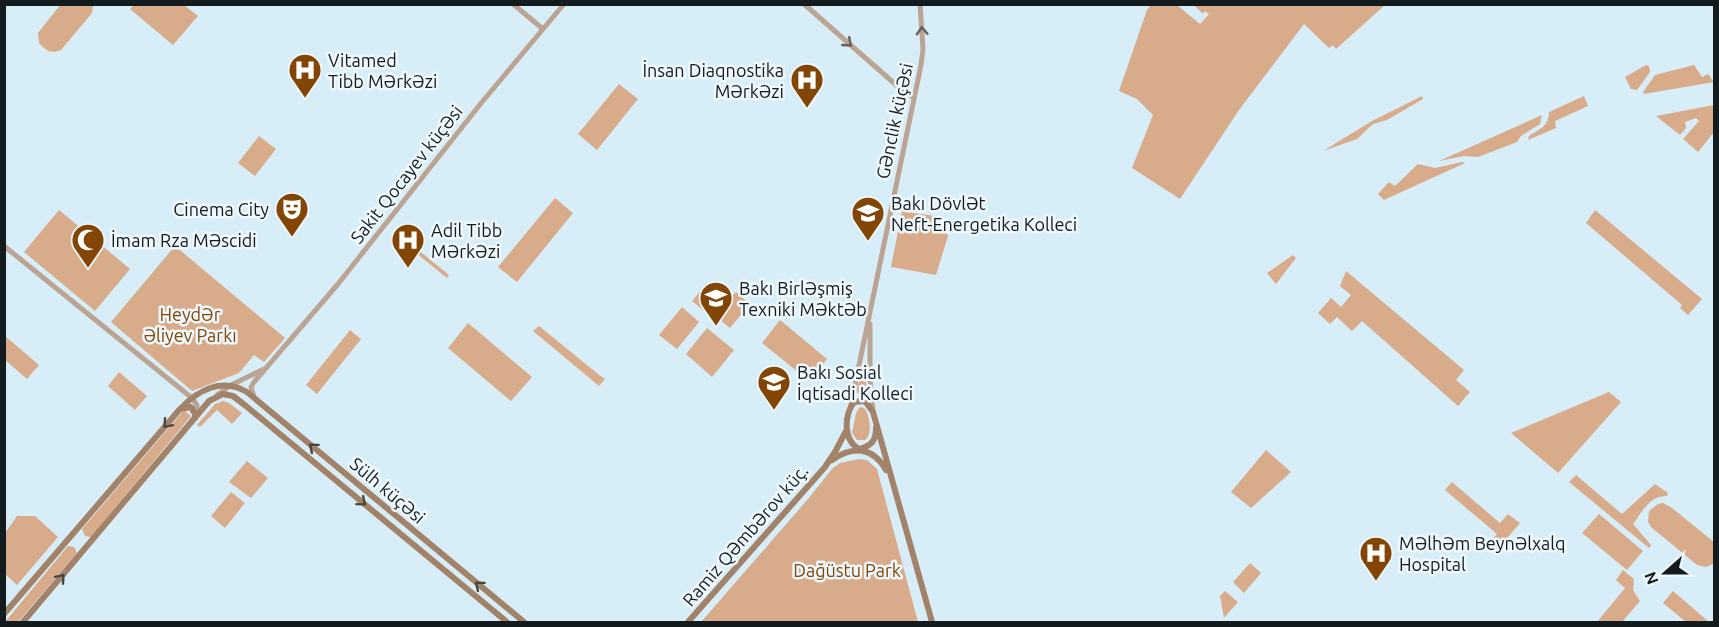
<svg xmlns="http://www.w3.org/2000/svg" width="1719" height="627" font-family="Ubuntu,sans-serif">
<rect width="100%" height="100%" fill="#d7eef8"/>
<path fill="#d8ab8b" d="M 61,4 L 93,5 L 92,13 L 61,50 C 52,54 46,51 39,43 L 38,33 Z
M 134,5 L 184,5 L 198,16 L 173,45 L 130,9 Z
M 1385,5 L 1336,49 L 1333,45 L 1329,48 L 1304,24 L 1239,110 L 1180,199 L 1132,168 L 1153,115 L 1137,99 L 1119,91 L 1147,10 L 1151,5 L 1177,5 L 1200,24 L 1209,14 L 1205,11 L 1203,14 L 1194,5 Z
M 1646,65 L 1649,66 L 1650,72 L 1637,90 L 1631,89 L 1625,77 Z
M 1694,65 L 1702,77 L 1708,74 L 1714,82 L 1644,94 L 1643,92 L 1655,75 Z
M 619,84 L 638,99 L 597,150 L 578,134 Z
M 1422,96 L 1423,99 L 1387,120 L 1373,124 L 1357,139 L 1323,151 L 1372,121 Z
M 1584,96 L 1588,106 L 1555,121 L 1556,128 L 1528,140 L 1529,136 C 1540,129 1549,126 1549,112 Z
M 1714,105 L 1714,132 L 1698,152 L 1683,139 L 1699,121 L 1696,118 L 1685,122 L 1686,128 L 1680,135 L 1656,116 Z
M 1542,115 L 1540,124 L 1521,136 L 1517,142 L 1478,157 L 1464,156 L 1439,161 Z
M 259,136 L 276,149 L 255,176 L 238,163 Z
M 1462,162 L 1465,163 L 1384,200 L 1378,194 L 1389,182 L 1395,186 L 1418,164 L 1435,168 Z
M 555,198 L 573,213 L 517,282 L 498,267 Z
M 59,210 L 130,269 L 95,311 L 24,252 Z
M 1595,210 L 1702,299 L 1688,315 L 1680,308 L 1682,305 L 1586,223 Z
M 902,211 L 934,216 L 948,236 L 936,275 L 891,267 Z
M 396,232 L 449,275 L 447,278 L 394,235 Z
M 175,246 L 285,338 L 264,362 L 254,355 L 239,373 L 192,391 L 111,322 Z
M 1293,255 L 1296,258 L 1276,284 L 1267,273 Z
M 1346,271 L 1464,370 L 1456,380 L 1470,392 L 1458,406 L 1362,321 L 1352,331 L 1337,317 L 1330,324 L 1318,313 L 1331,298 L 1341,307 L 1351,295 L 1340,286 Z
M 707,283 L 728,300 L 736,292 L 750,304 L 730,328 L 719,319 L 726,310 L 717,303 L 708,314 L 692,301 Z
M 682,307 L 699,322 L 677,349 L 659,335 Z
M 780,320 L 827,359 L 809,381 L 762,343 Z
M 468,323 L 532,377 L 511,401 L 448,348 Z
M 539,326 L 598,374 L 605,379 L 599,386 L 533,331 Z
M 707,328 L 734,350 L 712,377 L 686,354 Z
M 350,330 L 361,339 L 317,394 L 306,385 Z
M 4,335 L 39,365 L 27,379 L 5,360 Z
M 862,366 L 865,366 L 867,394 L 856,393 Z
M 119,372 L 147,396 L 135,410 L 108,386 Z
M 1609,392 L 1621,402 L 1558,473 L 1511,433 Z
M 223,401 L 229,403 L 242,413 L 232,424 L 217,410 L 200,427 L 197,425 L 215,404 Z
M 860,407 L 864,408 C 870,415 872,431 867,438 L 865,440 L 857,440 L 852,433 L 856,413 Z
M 184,410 L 191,416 L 91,537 L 85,536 L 82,529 Z
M 1266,450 L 1291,472 L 1251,508 L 1231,492 Z
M 859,459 L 867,460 L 877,469 L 918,622 L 701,622 L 808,499 L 832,469 L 840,463 Z
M 247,461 L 268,478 L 251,498 L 229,482 Z
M 1576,475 L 1622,514 L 1655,484 L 1668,493 L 1667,496 C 1649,496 1643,511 1633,524 L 1651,545 L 1649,548 L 1569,482 Z
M 1452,482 L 1500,523 L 1508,514 L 1520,523 L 1496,551 L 1488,545 L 1497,534 L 1445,490 Z
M 231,492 L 245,503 L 225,528 L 211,516 Z
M 1663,503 L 1672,508 L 1714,542 L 1713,564 L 1706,567 L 1697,565 L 1651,527 L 1648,522 L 1649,511 L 1658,504 Z
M 1599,514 L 1643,551 L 1627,570 L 1582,533 Z
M 17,516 L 35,516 L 58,537 L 17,585 L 5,574 L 5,533 Z
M 68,546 L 74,547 L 77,553 L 18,622 L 5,622 Z
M 1250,563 L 1261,573 L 1244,593 L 1233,582 Z
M 1623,570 L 1634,579 L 1633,590 L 1640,601 L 1622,622 L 1597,622 L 1625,588 L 1616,580 Z
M 1225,591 L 1238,602 L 1224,618 L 1220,596 Z
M 1673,591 L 1709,622 L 1686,622 L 1663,603 Z"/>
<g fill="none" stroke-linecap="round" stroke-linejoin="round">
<path stroke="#bba494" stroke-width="5" d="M 513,4 L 543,29
M 804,4 L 903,91 L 914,98
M 4,246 L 192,398 L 197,405 L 195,416
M 870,324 L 870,378 L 873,411
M 217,395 L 231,385 L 264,369
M 254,397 L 251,387 L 254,382 L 338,284 L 482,102 L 564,4
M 850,409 L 921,65 L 923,49 L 920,4"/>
<path stroke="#a3826a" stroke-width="6" d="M 180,409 L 191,407 L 195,414 L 195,418
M 876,428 C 876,440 872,446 859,449 C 843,440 844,416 854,402 L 865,401 L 873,412 L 932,622
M 832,460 C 853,445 873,447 886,470
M 4,614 L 180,409 C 198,390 222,377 247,392 L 524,622
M 23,622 L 209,401 L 223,394 L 233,396 L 246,406 L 507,622
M 688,622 L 825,467 L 835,452 L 846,431"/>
</g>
<defs><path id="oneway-chevron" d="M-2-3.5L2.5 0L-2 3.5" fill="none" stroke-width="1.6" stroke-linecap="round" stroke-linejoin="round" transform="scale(1.5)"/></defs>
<g stroke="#67605a">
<use href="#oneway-chevron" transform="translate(922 31) rotate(-93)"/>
<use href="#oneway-chevron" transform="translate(848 43) rotate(41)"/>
</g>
<g stroke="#4d443d">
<use href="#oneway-chevron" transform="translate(167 424) rotate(131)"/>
<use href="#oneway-chevron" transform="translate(313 447) rotate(-140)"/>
<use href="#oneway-chevron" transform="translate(362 502) rotate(40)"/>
<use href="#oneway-chevron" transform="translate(61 578) rotate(-49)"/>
<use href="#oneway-chevron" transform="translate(479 585) rotate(-140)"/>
</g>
<defs>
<g id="hospital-pin" transform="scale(1.725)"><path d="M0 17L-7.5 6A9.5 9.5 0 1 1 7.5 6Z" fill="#834504" stroke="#eff8fd"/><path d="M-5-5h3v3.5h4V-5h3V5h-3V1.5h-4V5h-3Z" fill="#fff"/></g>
<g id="theatre-pin" transform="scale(1.725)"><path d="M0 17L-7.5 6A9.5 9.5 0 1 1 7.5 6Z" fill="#834504" stroke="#eff8fd"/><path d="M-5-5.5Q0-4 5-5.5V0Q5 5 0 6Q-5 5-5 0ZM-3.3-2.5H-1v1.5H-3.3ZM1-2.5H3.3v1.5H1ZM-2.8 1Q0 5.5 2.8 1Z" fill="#fff"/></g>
<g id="university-pin" transform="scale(1.725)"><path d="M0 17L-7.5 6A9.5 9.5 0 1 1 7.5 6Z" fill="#834504" stroke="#eff8fd"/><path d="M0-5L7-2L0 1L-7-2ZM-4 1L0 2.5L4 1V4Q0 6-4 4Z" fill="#fff"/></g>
<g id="mosque-pin" transform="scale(1.725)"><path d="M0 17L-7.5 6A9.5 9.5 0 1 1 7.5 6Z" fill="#834504" stroke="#eff8fd"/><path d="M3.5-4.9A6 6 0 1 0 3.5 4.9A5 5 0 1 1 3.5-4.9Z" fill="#fff"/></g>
</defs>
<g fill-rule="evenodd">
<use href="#hospital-pin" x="305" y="70"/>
<use href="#hospital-pin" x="807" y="80"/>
<use href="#theatre-pin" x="292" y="209"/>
<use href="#university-pin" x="868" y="213"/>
<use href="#mosque-pin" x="88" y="240"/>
<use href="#hospital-pin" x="408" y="240"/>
<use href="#university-pin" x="716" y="298"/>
<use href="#university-pin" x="774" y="382"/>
<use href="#hospital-pin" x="1376" y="553"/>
</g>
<g text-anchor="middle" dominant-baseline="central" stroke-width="5" stroke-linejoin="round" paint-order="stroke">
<g font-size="18" fill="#131b1f" stroke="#eff8fd" text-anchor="start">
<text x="328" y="60">Vitamed<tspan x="328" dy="21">Tibb Mərkəzi</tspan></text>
<text x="784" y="70" text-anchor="end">İnsan Diaqnostika<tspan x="784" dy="21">Mərkəzi</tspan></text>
<text x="891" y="203">Bakı Dövlət<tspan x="891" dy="21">Neft-Energetika Kolleci</tspan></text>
<text x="269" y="209" text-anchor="end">Cinema City</text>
<text x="431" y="230">Adil Tibb<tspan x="431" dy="21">Mərkəzi</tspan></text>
<text x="111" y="240">İmam Rza Məscidi</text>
<text x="739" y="288">Bakı Birləşmiş<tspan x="739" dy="21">Texniki Məktəb</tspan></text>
<text x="797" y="372">Bakı Sosial<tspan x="797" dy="21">İqtisadi Kolleci</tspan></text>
<text x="1399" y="543">Məlhəm Beynəlxalq<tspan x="1399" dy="21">Hospital</tspan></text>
</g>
<g font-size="18" fill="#131b1f" stroke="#eff8fd">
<text transform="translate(894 121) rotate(-78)">Gənclik küçəsi</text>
<text transform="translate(406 174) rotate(-52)">Sakit Qocayev küçəsi</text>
<text transform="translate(388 490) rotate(40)">Sülh küçəsi</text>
<text transform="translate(745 535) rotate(-49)">Ramiz Qəmbərov küç.</text>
</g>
<g font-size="18" fill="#834606" stroke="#eff8fd">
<text x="190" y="314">Heydər<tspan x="190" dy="21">Əliyev Parkı</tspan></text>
<text x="847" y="570">Dağüstu Park</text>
</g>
</g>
<rect width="1719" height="627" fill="none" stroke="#131b1f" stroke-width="12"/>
<g transform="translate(1665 573) rotate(249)" stroke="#eff8fd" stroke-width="4.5" paint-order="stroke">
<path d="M0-4.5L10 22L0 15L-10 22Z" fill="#131b1f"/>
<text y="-9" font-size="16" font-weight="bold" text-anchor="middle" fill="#131b1f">N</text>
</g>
</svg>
